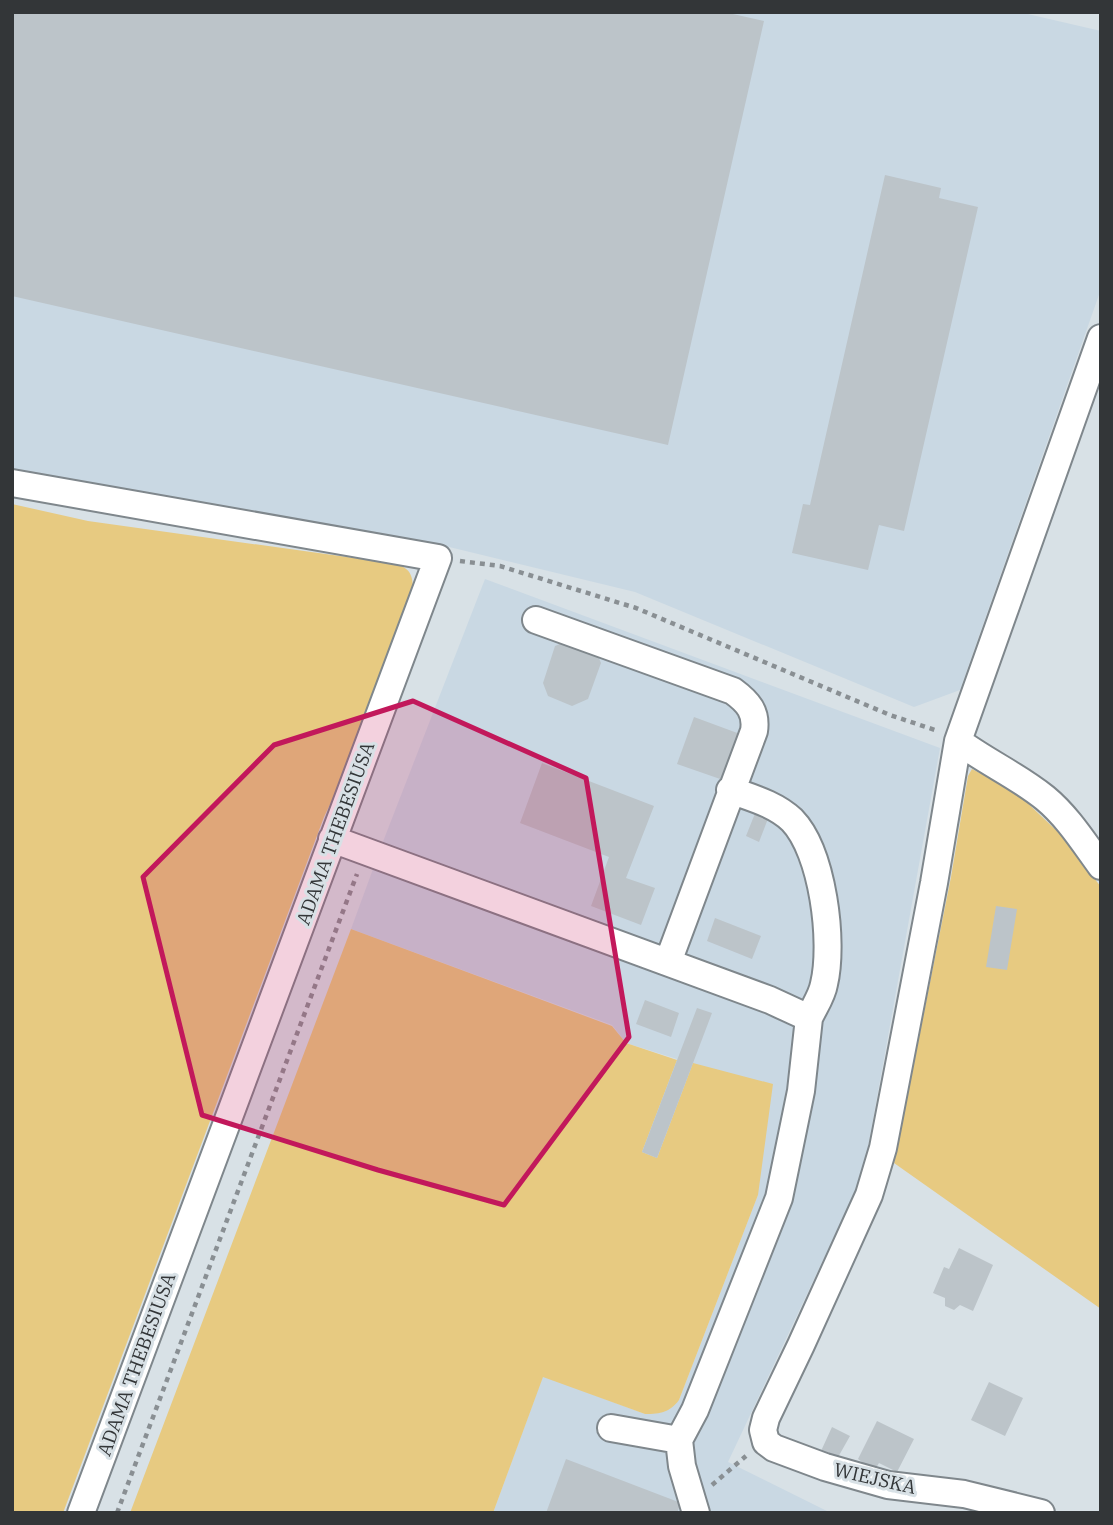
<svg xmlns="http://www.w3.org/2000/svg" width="1113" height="1525" font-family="'IBM Plex Serif',serif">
<rect width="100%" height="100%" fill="#d8e1e6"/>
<path fill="#c9d8e3" d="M 12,12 L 1019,12 L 1101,31 L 1101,289 L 960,690 L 914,707 L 635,592 L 441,545 L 12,472 Z
M 485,579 L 940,748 L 863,1175 L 728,1462 L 831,1513 L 493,1513 L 543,1376 L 645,1414 L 679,1400 L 758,1195 L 693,1064 L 657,1158 L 642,1152 L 677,1059 L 626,1043 L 612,1025 L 351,929 L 384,839 Z"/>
<path fill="#e7ca81" d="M 12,504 L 88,521 L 397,564 C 409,569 412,573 413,586 L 356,750 L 324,817 L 63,1513 L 12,1513 Z
M 972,769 L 1016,792 L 1061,835 L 1101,887 L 1101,1309 L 894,1163 L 951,877 L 968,776 Z
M 351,929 L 612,1026 L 626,1043 L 677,1060 L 642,1152 L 657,1158 L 693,1063 L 773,1084 L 758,1195 L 679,1400 C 670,1412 661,1414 645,1414 L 543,1377 L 493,1513 L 130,1513 Z"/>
<path fill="#bcc4c9" d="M 12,12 L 724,12 L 764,21 L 668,445 L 12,296 Z
M 885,175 L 941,188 L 939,198 L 978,207 L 904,531 L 879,525 L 868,570 L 792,553 L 803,504 L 810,505 Z
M 569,640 L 595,649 L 601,663 L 588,699 L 572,706 L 548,696 L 543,683 L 555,646 Z
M 694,717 L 740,734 L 723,780 L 677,764 Z
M 542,763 L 654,806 L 626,878 L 655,888 L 641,925 L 591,906 L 609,857 L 520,823 Z
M 756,811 L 769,816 L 759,842 L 746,836 Z
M 996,906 L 1017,909 L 1007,970 L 986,967 Z
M 715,918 L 761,936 L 752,959 L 707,941 Z
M 645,1000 L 679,1013 L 671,1037 L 636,1024 Z
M 697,1008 L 712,1013 L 657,1158 L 642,1152 Z
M 959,1248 L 993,1265 L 973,1311 L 960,1305 L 954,1310 L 945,1306 L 945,1298 L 933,1293 L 944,1267 L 949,1269 Z
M 989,1382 L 1023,1398 L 1005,1436 L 971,1420 Z
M 877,1421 L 914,1439 L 897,1472 L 879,1463 L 876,1468 L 869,1467 L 858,1459 Z
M 832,1427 L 850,1436 L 837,1459 L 821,1451 Z
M 566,1459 L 681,1503 L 677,1513 L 546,1513 Z"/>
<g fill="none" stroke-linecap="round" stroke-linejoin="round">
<g stroke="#7f878c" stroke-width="30">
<path id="minor" d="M 12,483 L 438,558 L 81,1513
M 536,620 L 733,691 C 748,702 757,712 754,731 L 668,962
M 958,741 C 986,762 1018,776 1045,798 C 1068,817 1084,843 1101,866
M 730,790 C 752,798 775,804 792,820 C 823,852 834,942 824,984 C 822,996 814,1007 809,1018
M 332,839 L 770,1000 L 809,1018 L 801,1091 L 779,1198 L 695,1410 L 679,1440 L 682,1466 L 696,1513
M 611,1428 L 679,1440
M 1041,1513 L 964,1494 L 888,1485 L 825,1467 L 774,1448 L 766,1442 L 763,1430 L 766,1418 L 801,1345 L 869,1195 L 883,1148 L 934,883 L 958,741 L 1101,338"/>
</g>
<path stroke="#898f93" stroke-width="4.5" stroke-dasharray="5 5" stroke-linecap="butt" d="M 460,561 L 500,566 L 636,608 L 890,715 L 935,730
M 712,1485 L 746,1456
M 117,1513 L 357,874"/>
<use href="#minor" stroke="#fff" stroke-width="26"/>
</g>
<path fill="#c2185b" fill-opacity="0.2" stroke="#c2185b" stroke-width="5" stroke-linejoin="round" d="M 413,701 L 586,778 L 629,1037 L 504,1205 L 378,1170 L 202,1115 L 143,877 L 274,745 Z"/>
<g text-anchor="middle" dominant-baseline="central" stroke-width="6" stroke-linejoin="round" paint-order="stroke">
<g font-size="19" fill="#333638" stroke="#d8e1e6">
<text transform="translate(335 833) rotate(-70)">ADAMA THEBESIUSA</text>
<text transform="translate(136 1364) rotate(-70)">ADAMA THEBESIUSA</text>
<text transform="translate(875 1478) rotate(13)">WIEJSKA</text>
</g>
</g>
<rect width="1113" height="1525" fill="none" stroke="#333638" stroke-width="28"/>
</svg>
